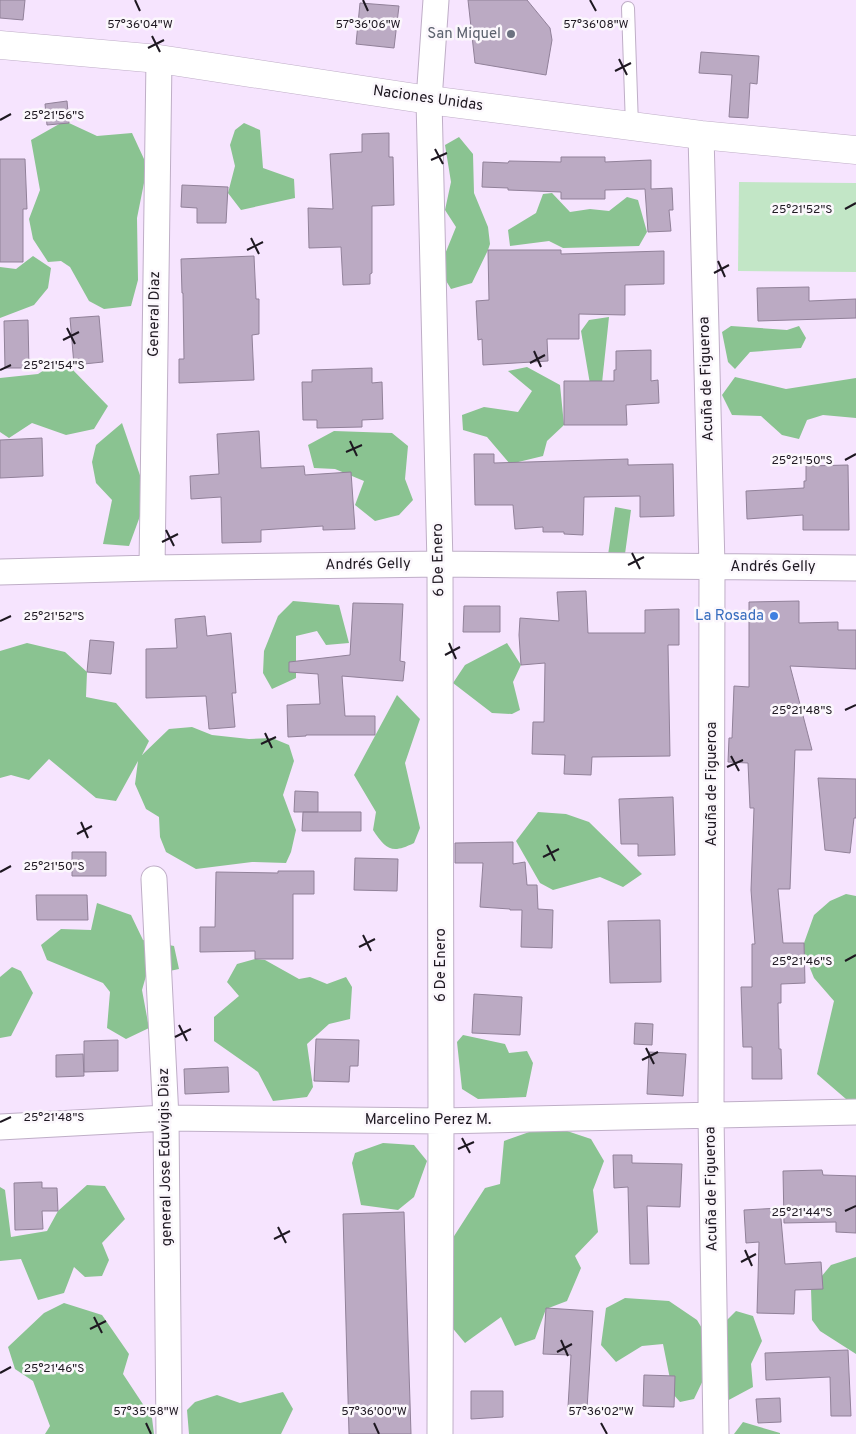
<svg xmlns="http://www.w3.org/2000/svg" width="856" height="1434" font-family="Overpass,sans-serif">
<rect width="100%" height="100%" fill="#f6e4fe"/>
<path fill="#c2e6c6" d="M 739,182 L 856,183 L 856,272 L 738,271 Z"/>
<path fill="#8ac391" d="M 61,123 L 69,123 L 97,136 L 132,133 L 144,159 L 144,183 L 137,218 L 138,280 L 131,306 L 104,309 L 89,301 L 70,267 L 61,261 L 48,262 L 33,239 L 29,219 L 40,190 L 31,140 Z
M 244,123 L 260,130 L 263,168 L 294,179 L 295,198 L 241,210 L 228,193 L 235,166 L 230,145 L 235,130 Z
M 459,137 L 473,154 L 474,193 L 488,227 L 490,244 L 488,250 L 472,283 L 451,289 L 439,269 L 456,227 L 445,210 L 451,182 L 445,145 Z
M 552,193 L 570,212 L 590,209 L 609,211 L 627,197 L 638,200 L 647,232 L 639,246 L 563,248 L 549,241 L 510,246 L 508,230 L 536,213 L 543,194 Z
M 33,256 L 51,268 L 48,288 L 34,305 L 0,318 L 0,267 L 16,269 Z
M 609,317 L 602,383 L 590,384 L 581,331 L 589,320 Z
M 731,326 L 787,330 L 799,326 L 806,338 L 801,348 L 750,352 L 735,369 L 728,362 L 722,332 Z
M 57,362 L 71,368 L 108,406 L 94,429 L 66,435 L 32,423 L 9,438 L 0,432 L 0,378 L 38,374 Z
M 527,367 L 560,385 L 564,425 L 547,441 L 543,456 L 510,464 L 487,437 L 463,430 L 462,415 L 484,407 L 518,412 L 532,391 L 508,371 Z
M 735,377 L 786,389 L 856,378 L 856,418 L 823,415 L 807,420 L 799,439 L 782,435 L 761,416 L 732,415 L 722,395 Z
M 122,423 L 144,487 L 143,508 L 129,546 L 103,544 L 112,500 L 96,483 L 92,462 L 96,445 Z
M 334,431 L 392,433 L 408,446 L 405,479 L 413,500 L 399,515 L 375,521 L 355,505 L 364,481 L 335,469 L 314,468 L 308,445 Z
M 615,507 L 631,510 L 625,554 L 608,555 Z
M 293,601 L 339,605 L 349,643 L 326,645 L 317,631 L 296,636 L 296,678 L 272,689 L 263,673 L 264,651 L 278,616 Z
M 27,643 L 65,652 L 87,672 L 86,697 L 116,703 L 149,741 L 142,755 L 169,729 L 192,727 L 212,735 L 249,739 L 272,738 L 289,745 L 294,761 L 283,795 L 296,830 L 291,852 L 286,863 L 252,862 L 196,869 L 166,852 L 160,837 L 159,817 L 146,809 L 135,784 L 138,761 L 116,801 L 96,798 L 49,759 L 29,780 L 11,775 L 0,778 L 0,651 Z
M 507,643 L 521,665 L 513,682 L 520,710 L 512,714 L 492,713 L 453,683 L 465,665 Z
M 397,695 L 420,719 L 405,763 L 420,828 L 414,843 C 392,854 386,850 373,830 L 376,812 L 354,775 Z
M 538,812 L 566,814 L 589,822 L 642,874 L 623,887 L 600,877 L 553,890 L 540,883 L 516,841 Z
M 846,894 L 856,896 L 856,1102 L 846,1099 L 817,1074 L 834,1001 L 814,978 L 801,946 L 804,943 L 814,915 L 830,901 Z
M 97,903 L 131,915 L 143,940 L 174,946 L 179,969 L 146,976 L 142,990 L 149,1028 L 126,1039 L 107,1028 L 110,992 L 103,983 L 47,960 L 41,945 L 61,929 L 91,930 Z
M 255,959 L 265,960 L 299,979 L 310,977 L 327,984 L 346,977 L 352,987 L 350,1019 L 329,1024 L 307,1044 L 313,1087 L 307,1097 L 273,1101 L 258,1072 L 214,1041 L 214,1017 L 239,996 L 227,982 L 237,964 Z
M 12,967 L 21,971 L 33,993 L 11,1036 L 0,1038 L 0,977 Z
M 463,1035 L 505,1044 L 509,1053 L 527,1051 L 533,1063 L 526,1097 L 478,1099 L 462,1089 L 457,1042 Z
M 549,1125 L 591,1139 L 604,1161 L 593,1190 L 598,1232 L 575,1256 L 581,1268 L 567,1301 L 546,1309 L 535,1339 L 515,1346 L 501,1317 L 465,1343 L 450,1325 L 438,1261 L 485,1188 L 500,1184 L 504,1141 Z
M 383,1143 L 414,1145 L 427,1161 L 414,1197 L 398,1210 L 361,1205 L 352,1163 L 355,1153 Z
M 87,1185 L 105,1186 L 125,1219 L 102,1243 L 109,1260 L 102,1276 L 85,1277 L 74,1267 L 64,1293 L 38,1300 L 21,1259 L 0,1261 L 0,1187 L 5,1190 L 11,1237 L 47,1231 L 58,1211 Z
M 856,1257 L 856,1354 L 820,1331 L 812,1320 L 811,1289 L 831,1265 Z
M 625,1298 L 669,1301 L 697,1320 L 706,1335 L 707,1372 L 694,1399 L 680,1402 L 673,1394 L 663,1344 L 642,1346 L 616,1362 L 601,1345 L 606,1308 Z
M 64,1303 L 102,1315 L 129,1354 L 123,1374 L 152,1418 L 154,1434 L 45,1434 L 50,1426 L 33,1381 L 15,1369 L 8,1347 L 44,1313 Z
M 736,1311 L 753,1316 L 762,1341 L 751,1364 L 753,1387 L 725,1402 L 717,1330 Z
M 283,1392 L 293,1409 L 281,1434 L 189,1434 L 187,1410 L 195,1402 L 217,1395 L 240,1403 Z
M 743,1422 L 780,1433 L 780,1434 L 734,1434 Z"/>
<path fill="#bbaac3" stroke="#918199" d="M 0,0 L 25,0 L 23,20 L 0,18 Z
M 468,0 L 527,0 L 550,28 L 552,40 L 546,75 L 475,63 Z
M 360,3 L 399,6 L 394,48 L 356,44 Z
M 701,52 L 759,56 L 757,84 L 750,83 L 748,118 L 729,117 L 732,75 L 699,73 Z
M 67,101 L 69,123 L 47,125 L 45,104 Z
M 389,133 L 389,157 L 393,157 L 394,205 L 372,206 L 372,273 L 370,274 L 370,284 L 343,285 L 341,247 L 309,248 L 308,208 L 333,209 L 330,154 L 362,152 L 362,134 Z
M 561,157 L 605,157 L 605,162 L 651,160 L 651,189 L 672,188 L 673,210 L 669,210 L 671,231 L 648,232 L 645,189 L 605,190 L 605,199 L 561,199 L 561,192 L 508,190 L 508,188 L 482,187 L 483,162 L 508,163 L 509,161 L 561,162 Z
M 0,159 L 25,159 L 27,209 L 23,209 L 23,262 L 0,262 Z
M 182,185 L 228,187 L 226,223 L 197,223 L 197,208 L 181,207 Z
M 488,250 L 561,250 L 561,254 L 664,251 L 664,284 L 625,285 L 625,315 L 579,314 L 579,339 L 547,339 L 548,361 L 483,365 L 482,339 L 478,340 L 476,301 L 489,300 Z
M 254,256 L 256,299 L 259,299 L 259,334 L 252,335 L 254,380 L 179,383 L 179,359 L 184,359 L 183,293 L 182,293 L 181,259 Z
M 809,287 L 809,301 L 856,299 L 856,318 L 758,321 L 757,288 Z
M 99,316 L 103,362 L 74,365 L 70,318 Z
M 28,320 L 29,368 L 5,368 L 4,321 Z
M 651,350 L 651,381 L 658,380 L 659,403 L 626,405 L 627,425 L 564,425 L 564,381 L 614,381 L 614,370 L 616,370 L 616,351 Z
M 372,368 L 372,383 L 382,382 L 383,419 L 362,420 L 362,427 L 317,428 L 317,420 L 303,420 L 302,382 L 312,382 L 312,370 Z
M 259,431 L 261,468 L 304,466 L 305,475 L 351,472 L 355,529 L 323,530 L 323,526 L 261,530 L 261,542 L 222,543 L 221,497 L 191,499 L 190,476 L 219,474 L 217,434 Z
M 42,438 L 43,476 L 0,478 L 0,440 Z
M 474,454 L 494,454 L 494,463 L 628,459 L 628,465 L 673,464 L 674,516 L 640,517 L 640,496 L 584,497 L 583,535 L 564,534 L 564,532 L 543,532 L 543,527 L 515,529 L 513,505 L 475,505 Z
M 848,465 L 849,530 L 803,530 L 803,515 L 747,519 L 746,491 L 804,488 L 804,481 L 806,481 L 806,466 Z
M 586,591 L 588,633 L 645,633 L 645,610 L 679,609 L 679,645 L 668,645 L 670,756 L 592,757 L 591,775 L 564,774 L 565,755 L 532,754 L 533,722 L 544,722 L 545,663 L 521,665 L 519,635 L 520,618 L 559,621 L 557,592 Z
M 799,601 L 799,623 L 838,622 L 838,630 L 856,630 L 856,669 L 790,666 L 812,750 L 795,750 L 790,889 L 778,889 L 783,943 L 804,943 L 805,983 L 781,984 L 781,1003 L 778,1003 L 779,1049 L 781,1049 L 782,1079 L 752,1079 L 752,1047 L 743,1047 L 741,987 L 752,987 L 752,944 L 755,944 L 751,890 L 754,808 L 750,808 L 748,763 L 728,762 L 729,738 L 732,738 L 734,686 L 749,687 L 749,602 Z
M 353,603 L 403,604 L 400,661 L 405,662 L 403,681 L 342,676 L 345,716 L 375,716 L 375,735 L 306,735 L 306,736 L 288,737 L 287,705 L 320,704 L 318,674 L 289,672 L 289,662 L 350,655 Z
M 464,606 L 500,606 L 500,632 L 463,632 Z
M 205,616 L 207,636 L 231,633 L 236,693 L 232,693 L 235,727 L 209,729 L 206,696 L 146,698 L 146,649 L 177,648 L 175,619 Z
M 90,640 L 114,642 L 111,674 L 87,672 Z
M 818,778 L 856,779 L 856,818 L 854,818 L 850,853 L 825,850 Z
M 295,791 L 318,792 L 318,812 L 294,812 Z
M 673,797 L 675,855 L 638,856 L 638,844 L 621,844 L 619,799 Z
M 303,812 L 361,812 L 361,831 L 302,831 Z
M 513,842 L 513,864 L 525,862 L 527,885 L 537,885 L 538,909 L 553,910 L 552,948 L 521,947 L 522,910 L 510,910 L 510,909 L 480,907 L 483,863 L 455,863 L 455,843 Z
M 72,852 L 106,852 L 106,876 L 72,876 Z
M 355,858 L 398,859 L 397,891 L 354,890 Z
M 278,871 L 314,871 L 314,894 L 293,894 L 293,959 L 255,959 L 255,951 L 200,952 L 200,927 L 215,927 L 216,872 L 278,873 Z
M 36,895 L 87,895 L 88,920 L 37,920 Z
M 660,920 L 661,982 L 610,983 L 608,921 Z
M 474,994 L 522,997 L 520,1035 L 472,1033 Z
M 635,1023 L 653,1024 L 652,1045 L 634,1044 Z
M 316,1039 L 359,1040 L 358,1066 L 350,1066 L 349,1082 L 314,1081 Z
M 118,1040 L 118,1071 L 84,1072 L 84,1041 Z
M 649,1052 L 686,1054 L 683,1096 L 647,1094 Z
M 83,1054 L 84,1076 L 56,1077 L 56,1055 Z
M 228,1067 L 229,1092 L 185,1094 L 184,1069 Z
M 613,1155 L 632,1155 L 632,1163 L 682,1164 L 680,1207 L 647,1206 L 649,1264 L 630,1264 L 628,1187 L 614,1188 Z
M 822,1170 L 823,1175 L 856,1176 L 856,1233 L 836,1232 L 836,1222 L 784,1223 L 783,1171 Z
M 42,1182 L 42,1188 L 57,1188 L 58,1211 L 42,1211 L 43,1229 L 15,1230 L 14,1183 Z
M 780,1208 L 785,1264 L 821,1262 L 823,1289 L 795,1290 L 794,1314 L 757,1313 L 759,1242 L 746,1243 L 744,1210 Z
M 404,1212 L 411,1434 L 349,1434 L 343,1214 Z
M 546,1308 L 593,1311 L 587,1409 L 568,1407 L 571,1355 L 543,1354 Z
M 848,1350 L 851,1416 L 831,1416 L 830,1377 L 766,1380 L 765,1353 Z
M 644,1375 L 675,1376 L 674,1407 L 643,1406 Z
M 471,1391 L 503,1391 L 503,1417 L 471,1419 Z
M 780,1398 L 781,1422 L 758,1423 L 756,1399 Z"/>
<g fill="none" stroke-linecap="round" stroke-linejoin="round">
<g stroke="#bfaec7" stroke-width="14">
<path id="lane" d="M 628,8 L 632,126"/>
</g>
<g stroke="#bfaec7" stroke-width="27">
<path id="street" d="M 436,0 L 429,100 L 440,564 L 441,1121 L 440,1434
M 701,135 L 712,566 L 711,1116 L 716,1434
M 152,568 L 159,59
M 0,572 L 152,568 L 440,564 L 856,568
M 154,879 L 166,1118 L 169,1434
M 0,1127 L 166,1118 L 441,1121 L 856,1112"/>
</g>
<g stroke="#bfaec7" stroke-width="29">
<path id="secondary" d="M 0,45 L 159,59 L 429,100 L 701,135 L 856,150"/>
</g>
<use href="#lane" stroke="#fff" stroke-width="12"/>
<use href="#street" stroke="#fff" stroke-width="25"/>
<use href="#secondary" stroke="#fff" stroke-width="28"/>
</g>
<path fill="none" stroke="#1e1821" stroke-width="2" d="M 135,0 L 140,11M 363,0 L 368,11M 590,0 L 596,11M 152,36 L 160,52M 148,48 L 164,40M 619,59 L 627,75M 615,71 L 631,63M 0,120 L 11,114M 435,149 L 443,164M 431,160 L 447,153M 845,209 L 856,203M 251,238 L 259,254M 247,250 L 263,242M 718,261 L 725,277M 714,273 L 729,265M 67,328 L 75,344M 63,340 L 79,332M 534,351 L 541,367M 530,363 L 545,355M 0,370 L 11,365M 350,441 L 357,456M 346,452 L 362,445M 845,460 L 856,454M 166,530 L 174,546M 162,542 L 178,534M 632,553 L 640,569M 628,565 L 644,557M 0,621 L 11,616M 449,643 L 456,659M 445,655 L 460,647M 845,710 L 856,705M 265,733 L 272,748M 261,744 L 276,737M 731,756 L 739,771M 727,767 L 743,760M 81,822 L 88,838M 77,834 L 92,826M 547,845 L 555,861M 543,857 L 559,849M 0,872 L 11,866M 363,935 L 371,951M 359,947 L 375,939M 845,961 L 856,955M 179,1025 L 187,1041M 175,1037 L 191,1029M 646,1048 L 654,1064M 642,1060 L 658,1052M 0,1122 L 11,1117M 462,1138 L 470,1153M 458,1149 L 474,1142M 845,1211 L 856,1206M 278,1227 L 286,1243M 274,1239 L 290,1231M 745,1250 L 752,1266M 741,1262 L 756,1254M 94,1317 L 102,1333M 90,1329 L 106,1321M 561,1340 L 568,1356M 557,1352 L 572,1344M 0,1373 L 11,1367M 146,1423 L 151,1434M 374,1423 L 379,1434M 601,1423 L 607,1434"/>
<circle fill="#6b7280" stroke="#fbf7fc" stroke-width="2" cx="511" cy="34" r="5"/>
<circle fill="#3f7fe0" stroke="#fbf7fc" stroke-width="2" cx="774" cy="616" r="5"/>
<g text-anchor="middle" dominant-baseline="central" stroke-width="5" stroke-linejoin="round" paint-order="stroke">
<g font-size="15" fill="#5b616d" stroke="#fbf7fc" text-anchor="end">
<text x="501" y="34">San Miquel</text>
</g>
<g font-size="15" fill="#1e1821" stroke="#fbf7fc">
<text transform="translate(428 99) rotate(8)">Naciones Unidas</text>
<text transform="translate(155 314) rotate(-89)">General Diaz</text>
<text transform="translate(707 379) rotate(-92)">Acuña de Figueroa</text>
<text transform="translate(439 560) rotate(-91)">6 De Enero</text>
<text transform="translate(368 565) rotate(-1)">Andrés Gelly</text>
<text x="773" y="567">Andrés Gelly</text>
<text transform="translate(712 784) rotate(-90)">Acuña de Figueroa</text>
<text transform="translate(441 965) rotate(-90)">6 De Enero</text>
<text x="428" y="1120">Marcelino Perez M.</text>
<text transform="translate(166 1157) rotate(-91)">general Jose Eduvigis Diaz</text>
<text transform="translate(712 1189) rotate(-91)">Acuña de Figueroa</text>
</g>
<g font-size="15" fill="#366cbe" stroke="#fbf7fc" text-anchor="end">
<text x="764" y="616">La Rosada</text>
</g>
</g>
<g font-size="12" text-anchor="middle" fill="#1e1821" stroke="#fbf7fc" stroke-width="5" stroke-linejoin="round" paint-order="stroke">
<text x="140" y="28">57°36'04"W</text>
<text x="368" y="28">57°36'06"W</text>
<text x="596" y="28">57°36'08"W</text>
<text x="54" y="119">25°21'56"S</text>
<text x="802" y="213">25°21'52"S</text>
<text x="54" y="369">25°21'54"S</text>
<text x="802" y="464">25°21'50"S</text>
<text x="54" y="620">25°21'52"S</text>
<text x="802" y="714">25°21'48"S</text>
<text x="54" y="870">25°21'50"S</text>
<text x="802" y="965">25°21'46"S</text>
<text x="54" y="1121">25°21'48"S</text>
<text x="802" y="1216">25°21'44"S</text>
<text x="54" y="1372">25°21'46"S</text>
<text x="146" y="1415">57°35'58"W</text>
<text x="374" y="1415">57°36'00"W</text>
<text x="601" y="1415">57°36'02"W</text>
</g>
</svg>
